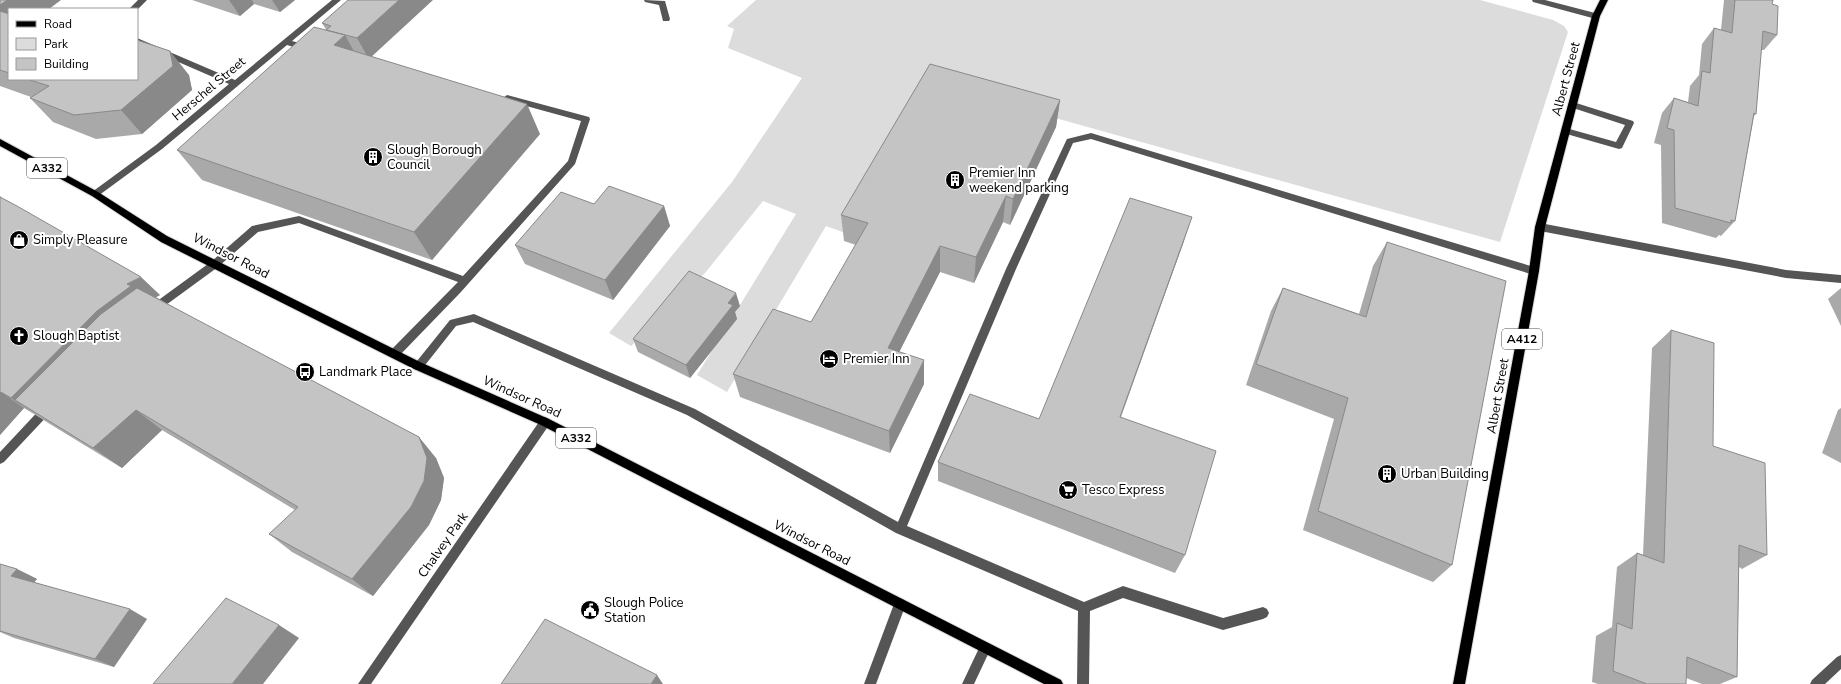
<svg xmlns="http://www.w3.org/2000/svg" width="1841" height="684" font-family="'Nunito Sans',sans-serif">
<rect width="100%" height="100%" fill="#fff"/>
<path fill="#dcdcdc" d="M 756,0 L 1480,0 L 1553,20 L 1564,26 L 1568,32 L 1500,242 L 1009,105 L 848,234 L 826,226 L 727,392 L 697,375 L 796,214 L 763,201 L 705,273 L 631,346 L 609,333 L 732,182 L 802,78 L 728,48 L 734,29 L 727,26 Z"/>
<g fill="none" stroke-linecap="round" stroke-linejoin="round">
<g stroke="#dbdbdb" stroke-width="2">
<path id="major" d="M 1600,0 L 1608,0 L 1600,16 L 1545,227 L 1539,271 L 1465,684 L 1453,684 L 1529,271 L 1535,227 L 1592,16 Z
M 0,139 L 98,192 L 167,236 L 422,363 L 549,419 L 1061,680 L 1063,684 L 1044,684 L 541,425 L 414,369 L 161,242 L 92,196 L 0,146 Z"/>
</g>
<path fill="#555" fill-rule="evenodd" d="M 138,0 L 147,0 L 137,10 L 129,9 Z
M 332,0 L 341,0 L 292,41 L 310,46 L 310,50 L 307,51 L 287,45 L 162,149 L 98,196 L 92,196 L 90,194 L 92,192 L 156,145 L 229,84 L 137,44 L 137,38 L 235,80 Z
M 644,0 L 665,1 L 670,19 L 669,21 L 663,21 L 659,5 L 645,2 Z
M 1532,0 L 1545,0 L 1599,14 L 1600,16 L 1596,19 L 1533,2 Z
M 507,95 L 589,117 L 590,119 L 575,164 L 460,293 L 398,357 L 390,357 L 389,354 L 390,351 L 458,282 L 299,223 L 258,232 L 218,267 L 155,313 L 149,313 L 147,310 L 149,307 L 212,261 L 252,226 L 299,216 L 463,276 L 568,161 L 581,121 L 504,100 L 503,98 Z
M 1573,102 L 1633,121 L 1634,123 L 1622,148 L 1619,149 L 1563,133 L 1562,131 L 1563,129 L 1566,128 L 1616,142 L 1625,125 L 1570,107 L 1570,103 Z
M 1091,133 L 1534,267 L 1539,271 L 1534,275 L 1091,139 L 1073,143 L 1016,269 L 907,526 L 1084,602 L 1123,586 L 1223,618 L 1263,607 L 1267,609 L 1269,613 L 1267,617 L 1263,619 L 1223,630 L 1123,598 L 1090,611 L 1089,684 L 1077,684 L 1078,611 L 896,533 L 687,415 L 473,322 L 456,326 L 422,369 L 418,370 L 414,369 L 413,366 L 450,320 L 474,314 L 695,409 L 898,522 L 1006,269 L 1066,141 L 1067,139 Z
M 1540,223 L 1786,270 L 1841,275 L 1841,283 L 1786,278 L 1540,231 L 1535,227 Z
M 48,403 L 52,405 L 53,408 L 52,411 L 4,462 L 0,464 L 0,452 L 44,405 Z
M 545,417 L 549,419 L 550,422 L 549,425 L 371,684 L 358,684 L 541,419 Z
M 900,598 L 904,600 L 906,604 L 876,684 L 864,684 L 894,604 L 896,600 Z
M 985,642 L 989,644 L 991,648 L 974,684 L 962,684 L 981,644 Z
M 1841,655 L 1841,669 L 1825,684 L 1810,684 L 1812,680 L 1837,657 Z"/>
<use href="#major" fill="#000" fill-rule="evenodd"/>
</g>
<path fill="#a9a9a9" d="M 0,0 L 9,9 L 9,79 L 137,79 L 189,75 L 192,90 L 142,134 L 96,139 L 53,122 L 30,98 L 31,97 L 0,86 Z
M 192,0 L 295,0 L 280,12 L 254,4 L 240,16 Z
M 348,0 L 372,57 L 540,134 L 432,260 L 202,180 L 177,150 L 327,31 L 322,23 Z
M 1724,0 L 1773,0 L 1772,4 L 1777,35 L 1764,50 L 1761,50 L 1756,114 L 1754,116 L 1735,221 L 1721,236 L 1719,235 L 1716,238 L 1662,223 L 1661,145 L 1654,143 L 1662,113 L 1674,98 L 1688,102 L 1690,86 L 1699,75 L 1702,44 L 1714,28 L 1721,30 Z
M 1060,100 L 1056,127 L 1010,225 L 1003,222 L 974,283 L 940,272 L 899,352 L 924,384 L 890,453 L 740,397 L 733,374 L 811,322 L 856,245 L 844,241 L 841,215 Z
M 0,196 L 3,199 L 160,295 L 156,297 L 436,458 L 444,478 L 441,500 L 429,525 L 373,596 L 292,552 L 269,534 L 295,510 L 162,430 L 122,468 L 45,421 L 34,414 L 24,408 L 0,435 Z
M 594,204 L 664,206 L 670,226 L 613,300 L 525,264 L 515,245 Z
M 1184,241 L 1121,417 L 1185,555 L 1175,573 L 938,481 L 938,462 L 1039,419 Z
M 1387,242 L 1452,565 L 1433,582 L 1303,530 L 1334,419 L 1246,385 L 1271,311 L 1283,288 L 1359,314 L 1373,266 Z
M 1841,288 L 1841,326 L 1828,299 Z
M 740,306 L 735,312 L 737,319 L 690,378 L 638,352 L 633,339 Z
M 1671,330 L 1713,446 L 1767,555 L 1742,569 L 1739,567 L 1737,677 L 1720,684 L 1702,684 L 1686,678 L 1686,684 L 1598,684 L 1592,682 L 1596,636 L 1612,627 L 1617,567 L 1637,553 L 1643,555 L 1652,348 Z
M 1841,408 L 1841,463 L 1822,453 L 1838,410 Z
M 0,564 L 17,569 L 37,579 L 34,582 L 147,619 L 114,667 L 14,638 L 0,632 Z"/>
<path fill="#898989" d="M 7,0 L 61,0 L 49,9 L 9,9 L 9,25 L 0,16 L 0,5 Z
M 229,0 L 252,0 L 254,4 L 240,16 Z
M 272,0 L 295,0 L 280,12 Z
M 399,0 L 433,0 L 369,59 L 357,38 Z
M 345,35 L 362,66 L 334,45 Z
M 170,51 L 189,75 L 192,90 L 142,134 L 121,110 Z
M 1060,100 L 1056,127 L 1010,225 L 1013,199 Z
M 527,104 L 540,134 L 432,260 L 414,232 Z
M 1006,196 L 1003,222 L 974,283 L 976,257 Z
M 664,206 L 670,226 L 613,300 L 605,280 Z
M 1192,217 L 1184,241 L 1113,437 L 1120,417 Z
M 940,246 L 940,272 L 889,372 L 888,348 Z
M 141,277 L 160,295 L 147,302 L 15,400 L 34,414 L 11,398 L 97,311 L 127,284 Z
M 736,293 L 740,306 L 735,312 L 737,319 L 690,378 L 686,365 L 728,303 Z
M 924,360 L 924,384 L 890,453 L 889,431 Z
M 1,392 L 24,408 L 0,435 L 0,393 Z
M 136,410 L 162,430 L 122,468 L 93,448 Z
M 419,437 L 436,458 L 444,478 L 441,500 L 429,525 L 373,596 L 352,579 Z
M 17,569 L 37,579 L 31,586 L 11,576 Z
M 130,609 L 147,619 L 114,667 L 95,659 Z
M 279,625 L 299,638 L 263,684 L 232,684 Z
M 657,675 L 663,684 L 651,684 Z"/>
<path fill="#c4c4c4" stroke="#898989" d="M 0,0 L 7,0 L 0,5 Z
M 348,0 L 399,0 L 357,38 L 326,30 L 331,26 L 322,23 Z
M 1735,0 L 1773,0 L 1772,4 L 1778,6 L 1777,35 L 1763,31 L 1756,114 L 1754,113 L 1735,221 L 1731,220 L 1731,223 L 1675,208 L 1674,130 L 1667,128 L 1674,98 L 1698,106 L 1702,71 L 1710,73 L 1714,28 L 1732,33 Z
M 0,11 L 9,14 L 9,73 L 0,70 Z
M 314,27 L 345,35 L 334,45 L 527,104 L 414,232 L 177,150 Z
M 137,40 L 170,51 L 173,66 L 121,110 L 74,115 L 30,98 L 49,86 L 27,79 L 137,79 Z
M 930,64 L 1060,100 L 1013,199 L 1006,196 L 976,257 L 940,246 L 888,348 L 924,360 L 889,431 L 733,374 L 773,309 L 811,322 L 868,223 L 841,215 Z
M 609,186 L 664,206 L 605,280 L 515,245 L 561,192 L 594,204 Z
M 0,197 L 17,206 L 141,277 L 127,284 L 131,286 L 97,311 L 11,398 L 1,392 L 0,393 Z
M 1130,198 L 1192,217 L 1120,417 L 1216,451 L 1185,555 L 938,462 L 970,394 L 1039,419 Z
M 1387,242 L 1506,281 L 1452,565 L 1318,511 L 1348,398 L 1256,364 L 1283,288 L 1366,317 Z
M 689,271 L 736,293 L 728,303 L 733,305 L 686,365 L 633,339 Z
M 137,288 L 419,437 L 427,458 L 424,481 L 411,507 L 352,579 L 269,534 L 298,507 L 136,410 L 93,448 L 15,400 L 101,314 Z
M 1671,330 L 1714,343 L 1713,446 L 1765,463 L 1767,555 L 1739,545 L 1737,677 L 1687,657 L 1686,684 L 1647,684 L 1613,671 L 1617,623 L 1632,629 L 1637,553 L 1664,563 Z
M 0,564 L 17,569 L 11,576 L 130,609 L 95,659 L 0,631 Z
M 226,598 L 279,625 L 232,684 L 153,684 Z
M 545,619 L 657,675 L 651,684 L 501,684 Z"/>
<defs>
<g id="building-disc" transform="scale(1)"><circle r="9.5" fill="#000" stroke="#fff"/><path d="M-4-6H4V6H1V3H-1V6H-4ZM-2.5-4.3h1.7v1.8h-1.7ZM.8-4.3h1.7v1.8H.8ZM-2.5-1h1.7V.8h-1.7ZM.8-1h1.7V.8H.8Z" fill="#fff"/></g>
<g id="shop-disc" transform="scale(1)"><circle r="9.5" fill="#000" stroke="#fff"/><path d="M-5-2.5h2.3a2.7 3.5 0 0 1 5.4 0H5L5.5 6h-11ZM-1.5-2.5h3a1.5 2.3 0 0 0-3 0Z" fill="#fff"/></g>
<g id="church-disc" transform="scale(1)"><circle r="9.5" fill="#000" stroke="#fff"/><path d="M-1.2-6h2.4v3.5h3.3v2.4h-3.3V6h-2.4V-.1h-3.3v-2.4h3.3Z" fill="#fff"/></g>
<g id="hotel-disc" transform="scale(1)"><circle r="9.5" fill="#000" stroke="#fff"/><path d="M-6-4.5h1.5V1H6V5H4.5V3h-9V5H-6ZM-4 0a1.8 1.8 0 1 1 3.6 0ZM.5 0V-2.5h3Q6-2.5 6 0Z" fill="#fff"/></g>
<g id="bus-disc" transform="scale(1)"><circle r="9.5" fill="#000" stroke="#fff"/><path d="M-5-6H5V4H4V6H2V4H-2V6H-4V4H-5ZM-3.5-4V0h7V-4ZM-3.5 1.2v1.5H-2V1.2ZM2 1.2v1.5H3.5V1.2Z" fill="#fff"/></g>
<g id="supermarket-disc" transform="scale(1)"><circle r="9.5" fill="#000" stroke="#fff"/><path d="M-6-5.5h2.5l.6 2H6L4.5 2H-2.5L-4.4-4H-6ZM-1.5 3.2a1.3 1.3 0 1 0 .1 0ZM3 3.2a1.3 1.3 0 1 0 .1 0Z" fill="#fff"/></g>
<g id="civic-disc" transform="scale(1)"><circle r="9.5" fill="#000" stroke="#fff"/><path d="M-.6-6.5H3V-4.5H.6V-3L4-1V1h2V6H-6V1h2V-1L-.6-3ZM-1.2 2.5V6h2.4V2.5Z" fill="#fff"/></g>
</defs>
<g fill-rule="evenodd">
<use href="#building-disc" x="373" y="157"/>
<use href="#building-disc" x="955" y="180"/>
<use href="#shop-disc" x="19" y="240"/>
<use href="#church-disc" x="19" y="336"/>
<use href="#hotel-disc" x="829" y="359"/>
<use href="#bus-disc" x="305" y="372"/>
<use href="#building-disc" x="1387" y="474"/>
<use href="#supermarket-disc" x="1068" y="490"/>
<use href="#civic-disc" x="590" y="610"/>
</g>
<g text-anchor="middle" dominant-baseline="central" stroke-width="4" stroke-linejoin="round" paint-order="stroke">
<g fill="#fff" stroke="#4c4c4c" stroke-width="1">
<rect x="27" y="158" width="40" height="20" rx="3"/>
<rect x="1502" y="329" width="40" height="20" rx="3"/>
<rect x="556" y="428" width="40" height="20" rx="3"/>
</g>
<g font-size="12" font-weight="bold" fill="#000">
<text x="47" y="168">A332</text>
<text x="1522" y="339">A412</text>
<text x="576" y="438">A332</text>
</g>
<g font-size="13" fill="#000" stroke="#fff">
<text transform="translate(1566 79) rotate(-75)">Albert Street</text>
<text transform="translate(209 89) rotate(-40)">Herschel Street</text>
<text transform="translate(231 256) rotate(27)">Windsor Road</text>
<text transform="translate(1498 396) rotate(-80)">Albert Street</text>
<text transform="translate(522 397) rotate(24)">Windsor Road</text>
<text transform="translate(812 543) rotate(27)">Windsor Road</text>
<text transform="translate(443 545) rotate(-55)">Chalvey Park</text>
</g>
<g font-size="13" fill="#000" stroke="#fff" text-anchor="start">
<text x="387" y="150">Slough Borough<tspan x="387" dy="15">Council</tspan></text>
<text x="969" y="173">Premier Inn<tspan x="969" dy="15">weekend parking</tspan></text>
<text x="33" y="240">Simply Pleasure</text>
<text x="33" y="336">Slough Baptist</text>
<text x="843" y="359">Premier Inn</text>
<text x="319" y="372">Landmark Place</text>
<text x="1401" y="474">Urban Building</text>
<text x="1082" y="490">Tesco Express</text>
<text x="604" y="603">Slough Police<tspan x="604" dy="15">Station</tspan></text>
</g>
</g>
<rect x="8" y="8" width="130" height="72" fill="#ffffff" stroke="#999999"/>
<rect x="16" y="21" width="20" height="6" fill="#000000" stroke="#999999"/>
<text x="44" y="28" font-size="12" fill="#000000">Road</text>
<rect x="16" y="38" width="20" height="12" fill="#dcdcdc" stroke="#999999"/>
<text x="44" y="48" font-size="12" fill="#000000">Park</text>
<rect x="16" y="58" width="20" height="12" fill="#c4c4c4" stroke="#999999"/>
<text x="44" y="68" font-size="12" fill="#000000">Building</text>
</svg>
